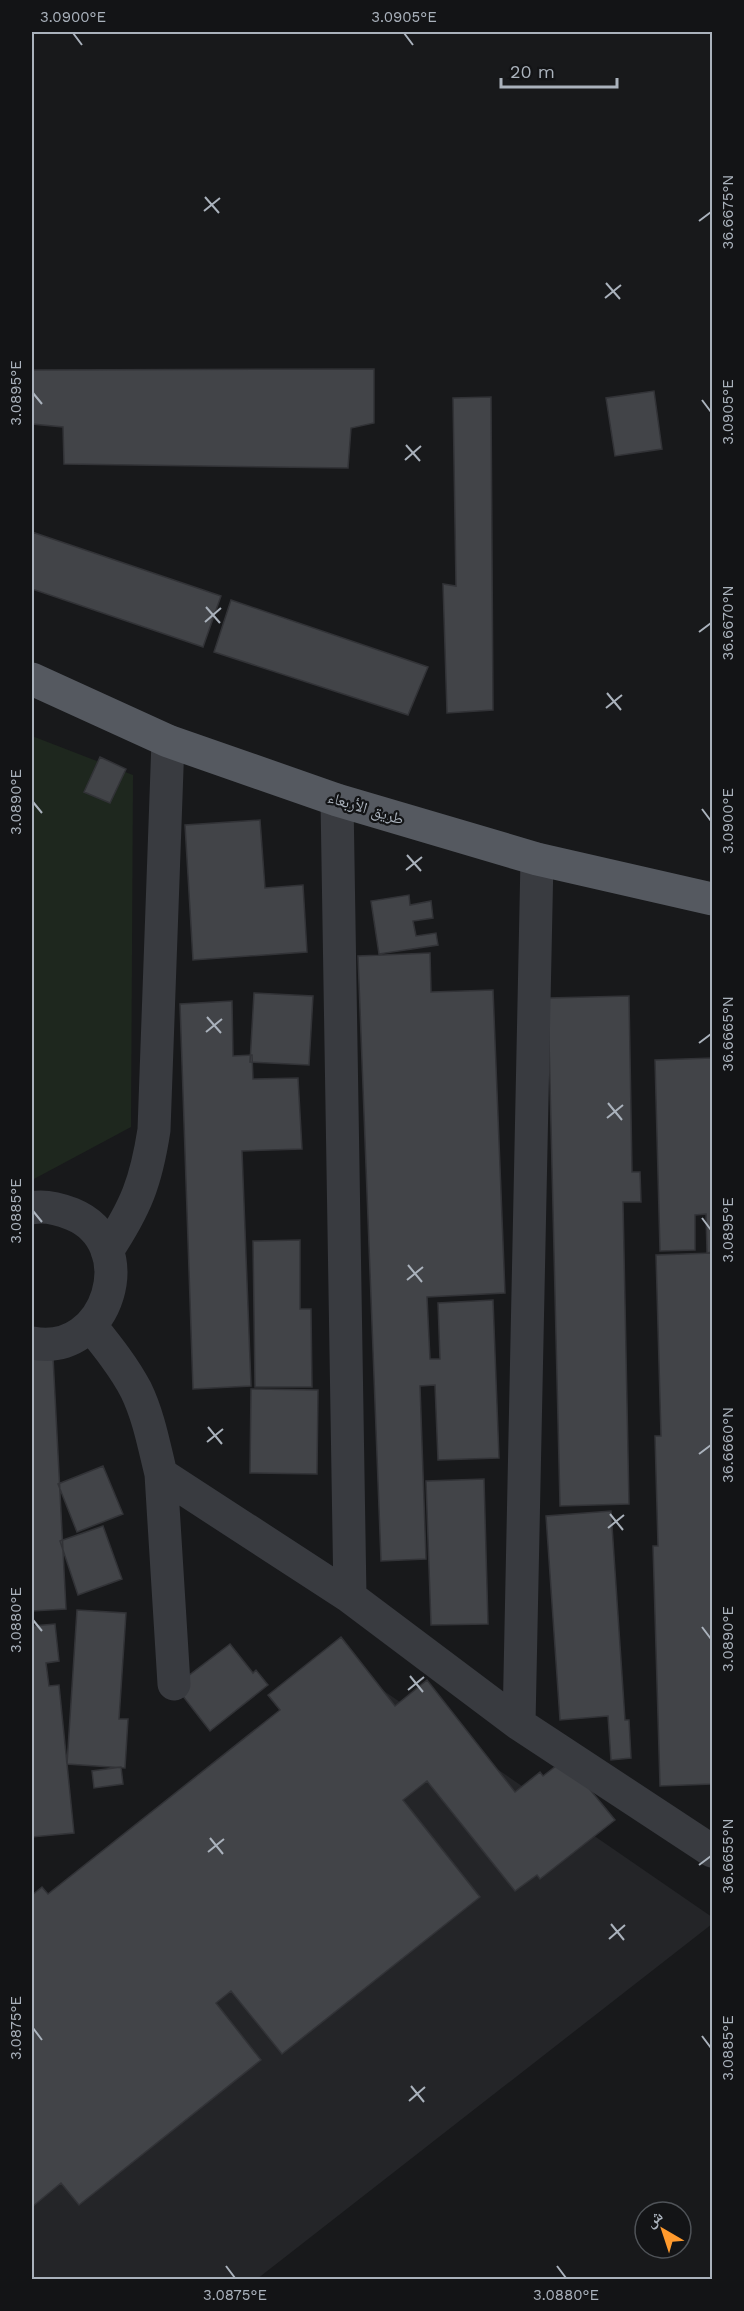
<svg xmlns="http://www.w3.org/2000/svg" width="744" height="2311" font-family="'Work Sans','Noto Naskh Arabic',sans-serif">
<rect width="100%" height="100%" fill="#18191b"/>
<path fill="#242528" d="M 352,1669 L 712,1917 L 712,1924 L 257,2279 L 32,2280 L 32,1923 Z"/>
<path fill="#1e271e" d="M 32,736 L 133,775 L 131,1127 L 32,1180 Z"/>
<path fill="#424448" stroke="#323337" stroke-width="1.5" d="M 374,369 L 374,423 L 351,428 L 348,468 L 64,464 L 63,427 L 32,424 L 32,370 Z
M 654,391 L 662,449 L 615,456 L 606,398 Z
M 491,397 L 493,710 L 447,713 L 443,584 L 456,586 L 453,398 Z
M 32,532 L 221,596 L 203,647 L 32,589 Z
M 231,600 L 428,667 L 408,715 L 214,652 Z
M 100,757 L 126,769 L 110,803 L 84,792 Z
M 260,820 L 265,888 L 303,885 L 307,952 L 193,960 L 185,825 Z
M 409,895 L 410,905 L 431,901 L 433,918 L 413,921 L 416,936 L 436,933 L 438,945 L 379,954 L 371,901 Z
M 430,953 L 431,992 L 493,990 L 505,1293 L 427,1297 L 430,1359 L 440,1359 L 438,1303 L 493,1300 L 499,1458 L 438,1460 L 435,1385 L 420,1386 L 426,1559 L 381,1561 L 358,956 Z
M 254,993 L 313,996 L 309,1065 L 250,1062 Z
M 629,996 L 632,1172 L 640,1172 L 641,1202 L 623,1202 L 629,1504 L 560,1506 L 548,998 Z
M 232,1001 L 233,1056 L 252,1055 L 253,1079 L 298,1078 L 302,1149 L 242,1151 L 251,1386 L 193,1389 L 180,1004 Z
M 712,1058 L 712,1252 L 707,1253 L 706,1214 L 695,1215 L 695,1250 L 660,1251 L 655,1060 Z
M 300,1240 L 300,1309 L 311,1309 L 312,1387 L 255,1387 L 253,1241 Z
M 712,1253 L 712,1784 L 660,1786 L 653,1546 L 658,1546 L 655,1436 L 661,1436 L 656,1255 Z
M 53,1357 L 66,1609 L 32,1611 L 32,1359 Z
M 251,1389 L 318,1390 L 317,1474 L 250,1473 Z
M 103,1466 L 123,1514 L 77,1532 L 58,1484 Z
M 484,1479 L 488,1624 L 431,1625 L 426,1481 Z
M 611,1511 L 625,1720 L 629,1720 L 631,1758 L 611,1760 L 608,1716 L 560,1720 L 546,1516 Z
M 103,1526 L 122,1579 L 78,1595 L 60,1541 Z
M 77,1610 L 126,1613 L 119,1719 L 128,1719 L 125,1768 L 67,1764 Z
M 55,1624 L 59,1661 L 46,1663 L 49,1686 L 59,1685 L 74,1833 L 32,1837 L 32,1626 Z
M 341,1637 L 395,1706 L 427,1680 L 515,1792 L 540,1772 L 543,1776 L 565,1759 L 615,1820 L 540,1879 L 537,1875 L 515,1891 L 427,1781 L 403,1800 L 480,1897 L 282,2054 L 231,1991 L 216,2003 L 261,2060 L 79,2205 L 61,2183 L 32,2207 L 32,1895 L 42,1887 L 48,1894 L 280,1710 L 268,1695 Z
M 230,1644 L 253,1673 L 256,1670 L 268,1685 L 210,1731 L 175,1686 Z
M 121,1767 L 123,1784 L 94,1788 L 92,1771 Z"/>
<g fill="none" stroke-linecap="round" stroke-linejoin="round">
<path stroke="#393b40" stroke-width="33" d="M 337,800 L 350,1597
M 32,1208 C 45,1205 59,1209 72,1214 C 143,1243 109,1358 32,1343
M 107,1251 C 136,1207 146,1182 154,1130 L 168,741
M 91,1326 C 107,1346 124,1367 136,1390 C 149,1417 154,1446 161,1474 L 350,1597 L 519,1724 L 712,1851
M 161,1474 L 174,1684
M 519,1724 L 537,859"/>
<path stroke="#555960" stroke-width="33" d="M 32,679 L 168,741 L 337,800 L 537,859 L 712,899"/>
</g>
<path fill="none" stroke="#aab2bc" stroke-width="2" d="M 73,33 L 82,45M 404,33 L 413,45M 205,197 L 219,213M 204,211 L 220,198M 699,221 L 711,212M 606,283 L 620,299M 605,298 L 621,285M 33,393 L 42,404M 702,400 L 711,412M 406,445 L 420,461M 405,460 L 421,446M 206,607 L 220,623M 205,622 L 221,608M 699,632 L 711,623M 607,693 L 621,710M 606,708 L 622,695M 33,802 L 42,813M 702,809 L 711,821M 407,855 L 421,871M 406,870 L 422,857M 207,1017 L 221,1033M 206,1032 L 222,1019M 699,1043 L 711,1034M 608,1103 L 622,1120M 607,1118 L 623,1105M 33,1211 L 42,1222M 702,1218 L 711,1230M 408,1265 L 422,1282M 407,1280 L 423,1267M 208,1427 L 222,1444M 207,1442 L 223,1429M 699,1454 L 711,1445M 610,1514 L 623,1530M 608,1528 L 624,1515M 33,1620 L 42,1631M 702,1627 L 711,1639M 410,1676 L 423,1692M 408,1690 L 424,1677M 210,1838 L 223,1854M 208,1852 L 224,1839M 699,1865 L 711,1856M 611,1924 L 624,1940M 609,1939 L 625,1925M 33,2028 L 42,2040M 702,2036 L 711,2048M 411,2086 L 424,2102M 409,2101 L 425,2087M 226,2266 L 235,2278M 557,2266 L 566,2278"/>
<g text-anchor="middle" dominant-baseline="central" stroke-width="4.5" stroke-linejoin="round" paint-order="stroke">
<g font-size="16" fill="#aab2bc" stroke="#131416">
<text transform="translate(366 808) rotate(17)">طريق الأربعاء</text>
</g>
</g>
<rect width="744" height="2311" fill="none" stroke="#131416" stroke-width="66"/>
<g transform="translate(663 2230) rotate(321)"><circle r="28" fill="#131416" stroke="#4f5358" stroke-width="1.5"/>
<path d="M0-4.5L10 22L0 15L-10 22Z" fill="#ff9a2d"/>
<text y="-9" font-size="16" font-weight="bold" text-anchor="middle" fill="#aab2bc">ش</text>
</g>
<path d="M501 78v9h116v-9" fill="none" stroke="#aab2bc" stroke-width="3"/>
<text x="510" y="78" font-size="18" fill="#aab2bc" stroke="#131416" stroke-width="4.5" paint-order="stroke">20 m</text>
<rect x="33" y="33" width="678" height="2245" fill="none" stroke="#aab2bc" stroke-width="2"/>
<g font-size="15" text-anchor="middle" fill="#aab2bc">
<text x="73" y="22">3.0900°E</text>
<text x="404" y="22">3.0905°E</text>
<text transform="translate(728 212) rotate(-90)" y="5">36.6675°N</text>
<text transform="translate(16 393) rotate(-90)" y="5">3.0895°E</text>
<text transform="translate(728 412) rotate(-90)" y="5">3.0905°E</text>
<text transform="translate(728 623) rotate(-90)" y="5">36.6670°N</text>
<text transform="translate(16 802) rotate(-90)" y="5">3.0890°E</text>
<text transform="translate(728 821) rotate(-90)" y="5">3.0900°E</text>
<text transform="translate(728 1034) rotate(-90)" y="5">36.6665°N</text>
<text transform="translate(16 1211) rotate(-90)" y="5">3.0885°E</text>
<text transform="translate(728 1230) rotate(-90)" y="5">3.0895°E</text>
<text transform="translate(728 1445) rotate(-90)" y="5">36.6660°N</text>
<text transform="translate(16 1620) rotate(-90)" y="5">3.0880°E</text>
<text transform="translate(728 1639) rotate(-90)" y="5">3.0890°E</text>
<text transform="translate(728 1856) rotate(-90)" y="5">36.6655°N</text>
<text transform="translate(16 2028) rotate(-90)" y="5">3.0875°E</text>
<text transform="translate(728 2048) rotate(-90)" y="5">3.0885°E</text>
<text x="235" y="2300">3.0875°E</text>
<text x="566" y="2300">3.0880°E</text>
</g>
</svg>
